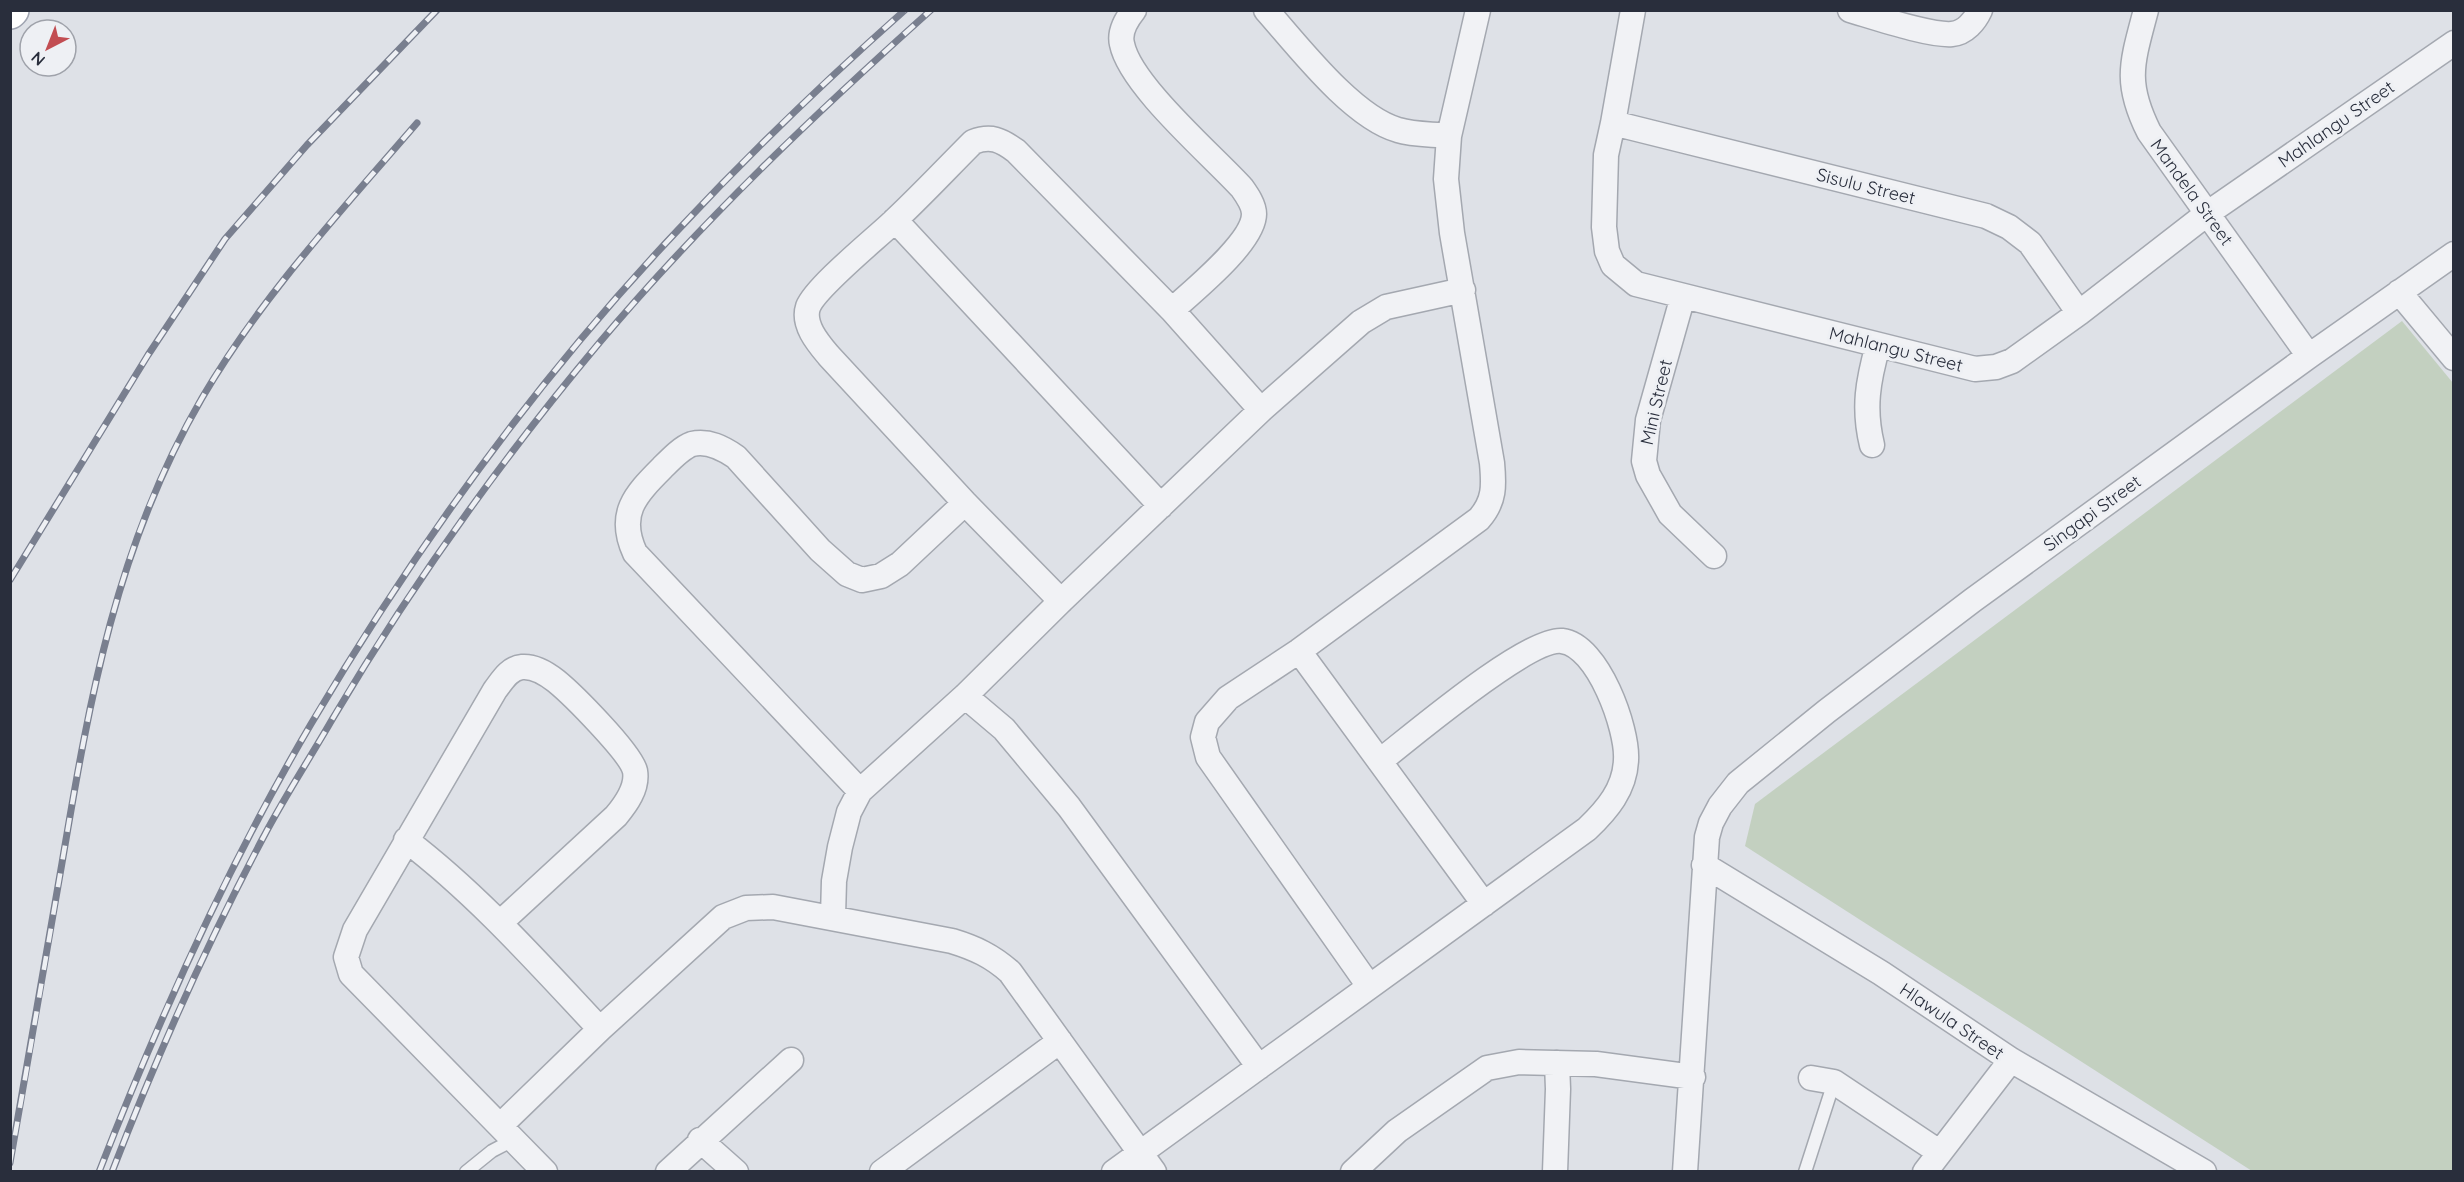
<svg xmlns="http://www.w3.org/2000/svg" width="2464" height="1182" font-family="Quicksand,sans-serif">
<rect width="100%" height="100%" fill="#dee1e7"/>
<path fill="#c3d0c0" d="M 2402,321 L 2453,383 L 2453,1171 L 2252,1171 L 1745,846 L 1755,804 Z"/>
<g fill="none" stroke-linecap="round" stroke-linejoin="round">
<g stroke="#a4a8b0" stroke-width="15">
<path id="service" d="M 466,1172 L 492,1151 L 515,1139
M 1805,1172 L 1834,1082"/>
</g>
<g stroke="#a4a8b0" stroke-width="27">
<path id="minor" d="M 1134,10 C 1126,20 1119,32 1122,44 C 1130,85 1212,155 1242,188 C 1247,195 1254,205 1254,214 C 1254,242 1193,291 1172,310
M 1266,10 C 1298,46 1352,117 1398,130 C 1414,135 1433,134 1449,136
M 1633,10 L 1613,123 L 1606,155 L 1604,227 L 1607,251 L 1613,265 L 1636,284 L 1975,369 L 1996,367 L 2012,361 L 2079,313 L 2208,213 L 2454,43
M 1850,10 C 1874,17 1930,36 1952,34 C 1965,33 1975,21 1980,10
M 2146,10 C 2132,63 2124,82 2149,132 L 2309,356
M 1613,123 L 1986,216 L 2009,227 L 2030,243 L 2079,313
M 895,220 L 1161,506
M 2399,292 L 2454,358
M 1683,296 L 1648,420 L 1644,461 L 1648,475 L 1670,514 L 1714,556
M 1872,445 C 1863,408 1868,381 1878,345
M 1061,601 L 965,503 L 829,356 C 819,344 802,325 808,307 C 815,288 874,240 892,223 C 920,197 946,169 973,142 C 991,135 1001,140 1016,151 L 1172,310 L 1261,410
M 1299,651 L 1484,904
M 965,696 L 1004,729 L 1069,807 L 1259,1067
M 860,791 L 635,553 C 617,514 635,495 662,468 C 670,460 681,448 692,444 C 708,440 723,448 736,457 L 820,550 L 847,574 L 862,580 L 881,576 L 900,564 L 965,503
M 406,840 C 478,895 538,963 600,1029
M 1704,865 L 1881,973 L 2011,1060 L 2204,1172
M 833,916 L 834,881 L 840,847 L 849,812 L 860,791 L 965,696 L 1061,601 L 1261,410 L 1361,322 L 1386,307 L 1463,290
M 501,922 L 616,816 C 626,804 638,788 635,771 C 631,753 572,694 556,681 C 546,673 534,666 522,667 C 509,668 502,681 495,690 L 355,930 L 346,957 L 351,974 L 545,1172
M 1369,986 L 1208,757 L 1203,737 L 1207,722 L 1228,698 L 1299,651 L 1479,519 C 1495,501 1494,485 1492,463 L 1452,233 L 1446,179 L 1449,136 L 1478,10
M 1811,1078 L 1834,1082 L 1939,1152
M 501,1125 L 600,1029 L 723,917 L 746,908 L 773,907 L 952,941 C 975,948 992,956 1010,972 L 1154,1172
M 700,1140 L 736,1172
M 668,1172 L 791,1060
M 882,1172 L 1060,1041
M 1114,1172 L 1587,829 C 1607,810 1625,789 1626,760 C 1628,729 1598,645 1562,641 C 1528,637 1411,737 1380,761
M 1353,1172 L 1397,1131 L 1487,1068 L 1519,1062 L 1596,1064 L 1693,1077
M 1555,1172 L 1558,1089 L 1557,1063
M 1685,1172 L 1707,837 L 1711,823 L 1720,806 L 1738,783 L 1827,711 L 1973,600 L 2309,356 L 2454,254
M 1925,1172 L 2011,1060"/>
</g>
<g stroke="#9fa4b1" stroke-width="36">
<path id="primary" d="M 10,12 L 12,10"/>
</g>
<use href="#service" stroke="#f1f2f5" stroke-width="12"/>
<use href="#minor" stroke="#f1f2f5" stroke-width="24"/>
<use href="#primary" stroke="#fff" stroke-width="33"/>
<g stroke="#797f8f" stroke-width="7">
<path id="rail" d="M 10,580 L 148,355 L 225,239 L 307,145 L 437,10
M 10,1163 C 28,1063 45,963 62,863 C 90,697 116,546 202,398 C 261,297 341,211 417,123
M 99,1172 C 159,1018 227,867 311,724 C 415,548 537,379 678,230 C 750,153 826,80 905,10
M 112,1172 C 156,1058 206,945 264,836 C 285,796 310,758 333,718 C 411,586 501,460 600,342 C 701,222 814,115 931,10"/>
</g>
<use href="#rail" stroke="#eef0f4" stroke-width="4.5" stroke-dasharray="14" stroke-linecap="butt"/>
</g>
<g text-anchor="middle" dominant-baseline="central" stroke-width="6" stroke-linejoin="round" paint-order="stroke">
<g font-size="18" fill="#292e3c" stroke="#eef0f4">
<text transform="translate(2336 124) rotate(-35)">Mahlangu Street</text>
<text transform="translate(1866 186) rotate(14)">Sisulu Street</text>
<text transform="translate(2192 192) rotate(54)">Mandela Street</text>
<text transform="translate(1896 349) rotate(14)">Mahlangu Street</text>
<text transform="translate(1656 402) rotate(-77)">Mini Street</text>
<text transform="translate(2092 513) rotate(-36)">Singapi Street</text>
<text transform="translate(1952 1021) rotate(34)">Hlawula Street</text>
</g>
</g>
<rect width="2464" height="1182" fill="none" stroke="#292e3c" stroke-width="24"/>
<g transform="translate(48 48) rotate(222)"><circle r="28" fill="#eef0f4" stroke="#9fa2aa" stroke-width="1.5"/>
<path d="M0-4.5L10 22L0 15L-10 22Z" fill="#c24d52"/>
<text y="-9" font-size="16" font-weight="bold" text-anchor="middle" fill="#292e3c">N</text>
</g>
</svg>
